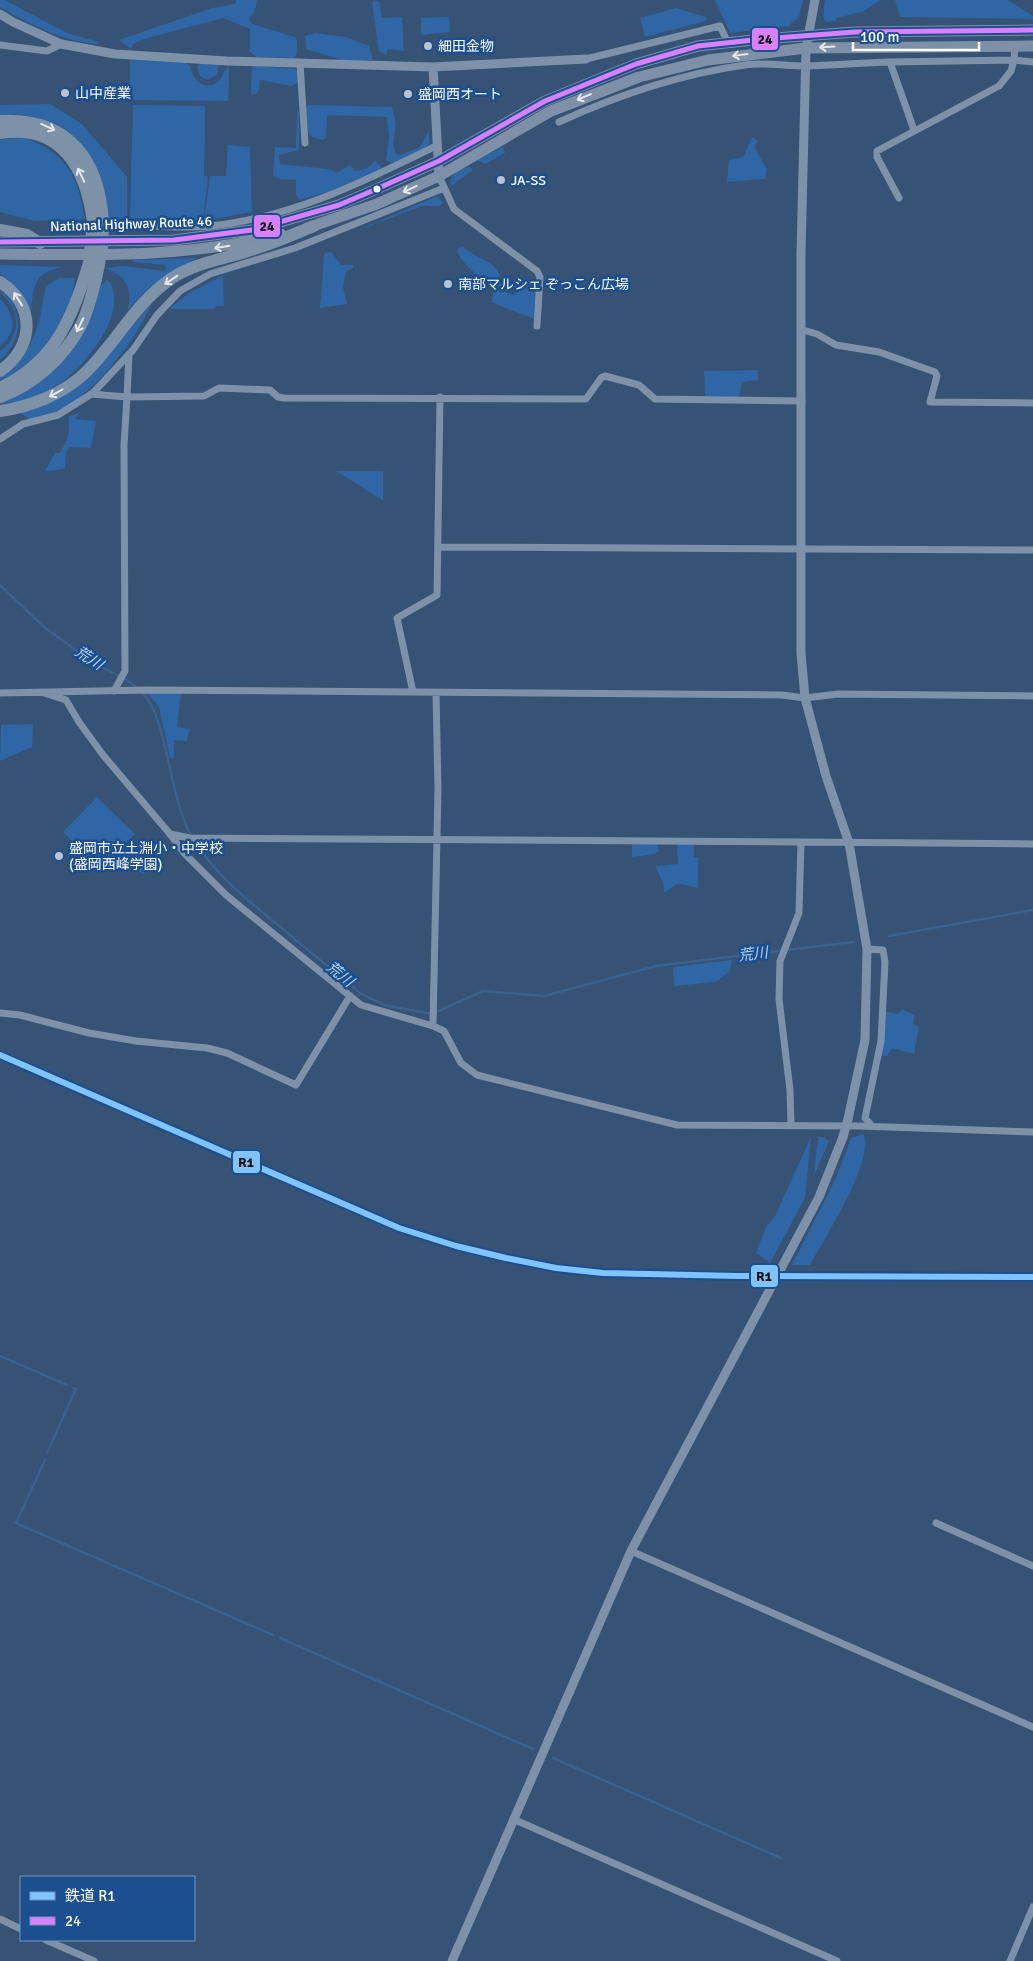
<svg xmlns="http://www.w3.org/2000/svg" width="1033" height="1961" font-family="Signika,'Noto Sans JP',sans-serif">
<rect width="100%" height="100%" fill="#365274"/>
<path fill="#2f66a5" d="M 0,0 L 5,0 L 67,33 L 99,42 L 97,44 C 61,41 32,25 0,7 Z
M 236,0 L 257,0 L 255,11 L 249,19 L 252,24 L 295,37 L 297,40 L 297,54 L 293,58 L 256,57 L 250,52 L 250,29 L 223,18 L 144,39 L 133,44 L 131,49 L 119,40 L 212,8 L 235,4 Z
M 375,0 L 379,2 L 382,18 L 402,17 L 404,51 L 388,49 L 386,55 L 379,51 L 372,2 Z
M 715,0 L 803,0 L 799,17 L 788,26 L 730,33 Z
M 825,0 L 881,0 L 862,12 L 836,18 L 836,21 L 826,22 L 823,17 Z
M 895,0 L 1008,0 L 1033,16 L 1033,19 L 900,17 Z
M 676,8 L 706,17 L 706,21 L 645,37 L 640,18 Z
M 449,17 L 450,32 L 421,35 L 421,18 Z
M 315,33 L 346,37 L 369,46 L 373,60 L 342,60 L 306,49 L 305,36 Z
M 130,60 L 185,62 L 190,66 C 192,78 203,91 216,83 C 223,79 223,70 229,66 L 228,101 L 130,100 Z
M 201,63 L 217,64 L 219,66 L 217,75 L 207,80 L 200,76 L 197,66 Z
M 252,66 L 298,69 L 298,82 L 292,86 L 260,80 L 259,90 L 256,94 L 251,95 Z
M 50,104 L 82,124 L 127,177 L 127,218 L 107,218 C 102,152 69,110 0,115 L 0,105 Z
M 133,105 L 205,106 L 204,175 L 208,177 L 203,221 L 130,218 Z
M 308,105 L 392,107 L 396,124 L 393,144 L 396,154 L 401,155 L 420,147 L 429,130 L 429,144 L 426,148 L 393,164 L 386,160 L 389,137 L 387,117 L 327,115 L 326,138 L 323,140 L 312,137 L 308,132 L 306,108 Z
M 297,110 L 299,112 L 299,150 L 279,155 L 280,164 L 329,169 L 337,173 L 350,165 L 355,171 C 363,170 370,168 375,160 L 383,169 L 327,192 L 299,200 L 296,194 L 296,180 L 281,179 L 273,176 L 275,147 L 296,148 Z
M 21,137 C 65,150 78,176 85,219 L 34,221 L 0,212 L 0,140 Z
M 752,138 L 755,138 L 757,141 L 755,148 L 767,170 L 765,179 L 727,182 L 729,160 L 743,157 Z
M 228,145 L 250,147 L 252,212 L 204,221 L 210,176 L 226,176 Z
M 503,147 L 505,153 L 485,164 L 477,160 Z
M 470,167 L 473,170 L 451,186 C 448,174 459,168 470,167 Z
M 437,196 L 443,203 L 440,206 L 422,206 L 354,232 Z
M 463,247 C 484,264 501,259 502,290 L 498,289 L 513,295 L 536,279 L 534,319 L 491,302 L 496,287 C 480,278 466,268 457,252 L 458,248 Z
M 331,252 L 341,265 L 353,265 L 353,268 L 346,272 L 343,287 L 347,304 L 320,308 L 324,256 L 325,253 Z
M 197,258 L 149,288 L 127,311 C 134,289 126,275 104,268 L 124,266 L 165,271 L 166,265 L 133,262 L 132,260 Z
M 0,265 L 62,267 C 33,274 34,284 31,312 L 20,292 L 0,274 Z
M 223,275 L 224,306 L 216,306 L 215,309 L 169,309 L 189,293 Z
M 59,278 L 75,278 C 71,318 42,369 0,380 L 0,377 C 22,360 36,341 41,313 C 43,304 43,295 46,286 Z
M 108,280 C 132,310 83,369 58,385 C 40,397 21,402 0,404 L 0,401 C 63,381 75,341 101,285 Z
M 0,290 C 25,308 23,341 0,360 L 0,351 C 19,338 21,317 7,299 C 4,295 1,294 0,290 Z
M 0,299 C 15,313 18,333 0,346 Z
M 152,303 C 136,340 93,397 55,412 C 47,415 37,416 29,419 L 19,412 L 78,386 L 90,376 Z
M 758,370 L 758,380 L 742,382 L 739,397 L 705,396 L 704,371 Z
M 81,412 L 75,419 L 96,421 L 91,448 L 70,447 L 66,452 L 65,469 L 45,471 L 55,453 L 60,453 C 67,441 71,431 68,417 Z
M 336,471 L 383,471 L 383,500 L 382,500 Z
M 147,692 L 181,692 L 177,727 L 189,729 L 187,741 L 174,740 L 174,758 L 170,758 L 159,707 Z
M 33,724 L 32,747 L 0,761 L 1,725 Z
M 97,797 L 135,834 L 100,868 L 63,832 Z
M 145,839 L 154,850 L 154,858 L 149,871 L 143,874 L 121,859 Z
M 657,842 L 659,851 L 655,854 L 632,857 L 632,843 Z
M 677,844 L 694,844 L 694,857 L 698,858 L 698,888 L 678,883 L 664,893 L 663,883 L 655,866 L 678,864 Z
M 732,960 L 730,971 L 715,982 L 674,986 L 673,967 Z
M 902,1009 L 914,1015 L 913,1024 L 919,1027 L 914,1054 L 892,1048 L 887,1056 L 881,1056 L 886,1011 L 898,1014 Z
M 863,1134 C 877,1157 823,1241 810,1265 L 792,1265 L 837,1176 L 851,1138 Z
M 811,1137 L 805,1198 L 770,1263 L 756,1253 L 766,1227 L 775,1216 Z
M 818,1137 L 823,1137 L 829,1141 L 814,1176 Z"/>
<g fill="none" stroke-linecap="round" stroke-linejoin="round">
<path stroke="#3b618d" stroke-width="2.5" d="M 0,585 L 44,627 L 92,662 L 125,679 L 138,688
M 142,692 C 168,718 169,798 191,835 C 213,873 245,898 278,925 C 305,948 333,970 360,993 L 384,1005 L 432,1014 L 483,991 L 544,996 L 656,966 L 853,942
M 889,936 L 1033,910
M 0,1356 L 67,1385
M 47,1453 L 76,1389 L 74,1388
M 45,1460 L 16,1523 L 273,1635
M 280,1638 L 533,1749
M 553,1758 L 781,1858"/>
<path stroke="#7d92a8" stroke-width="7" d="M 0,45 L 47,51 L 61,44
M 1015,46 L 1014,60 L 1033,62
M 586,59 L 720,26 L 728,43
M 300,63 L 305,143
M 559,122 C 618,95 680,74 745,65 C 765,62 785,66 806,66 C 834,65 862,63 890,62
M 439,176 L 454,209 L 537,271 L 540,277 L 537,326
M 899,198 L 877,157 L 877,151 L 999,86 L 1011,71 L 1014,60 L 890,62 L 914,130
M 134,225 C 159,226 185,229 210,226 C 292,218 365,181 438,145
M 803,330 L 817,334 L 836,345 L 879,352 L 935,372 L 937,376 L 930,402 L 1033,403
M 91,394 L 127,397 L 129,355
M 0,439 L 23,424 L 58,415 L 93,393 L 133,350 L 157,315 L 180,291 L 210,274 L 295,248 L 444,188
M 439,547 L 1033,550
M 114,691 L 125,671 L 124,445 L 127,397 L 204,396 L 219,388 L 270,390 L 278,397 L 284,398 L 586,399 L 601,378 L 605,376 L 639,385 L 655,399 L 802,401
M 41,692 L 66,700 L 79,722 L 103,755 L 170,834 L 184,853 L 226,895 L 361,1005 L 433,1026 L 444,1031 L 461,1063 L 477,1075 L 677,1125 L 859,1126 L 1033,1132
M 413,692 L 397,618 L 437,595 L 440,397
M 0,693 L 146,690 L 782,695 L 805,698 L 838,694 L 1033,696
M 170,834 L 190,838 L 801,842
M 867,949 L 883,950 L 885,962 L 881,1041 L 865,1118 L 872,1126
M 0,1013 L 20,1015 L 89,1033 L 136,1041 L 207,1048 L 227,1053 L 296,1085 L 350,996
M 433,1026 L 438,789 L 436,693
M 791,1125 L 790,1090 L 779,999 L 780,961 L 799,913 L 801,842 L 1033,844
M 936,1523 L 1033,1566
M 631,1551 L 1033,1727
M 513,1819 L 837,1961
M 0,1919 L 21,1929
M 46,1940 L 94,1961
M 1010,1961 L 1033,1907"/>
<path stroke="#7d92a8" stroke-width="9" d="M 815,0 L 806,48 L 801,254 L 801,653 L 805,698 L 826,776 L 849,843 L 867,949 L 865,1040 L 848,1119
M 0,14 L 13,22 L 61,44 L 115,54 L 227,61 L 433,67 L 586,59
M 433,67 L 439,176
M 452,1961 L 631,1551 L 819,1197 L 843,1137"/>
<path stroke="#7e90a7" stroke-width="11" d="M 307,228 L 377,204 L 439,176 L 551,111 L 639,77 L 708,60 L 806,48 L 1033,46
M 0,242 L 174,240 L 252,230 L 339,205 L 372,191 L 439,161 L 545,101 L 636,64 L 698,46 L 762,39 L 855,32 L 1033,30
M 0,254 C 95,255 189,258 281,234"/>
<path stroke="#7e92a7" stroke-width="12" d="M 0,121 C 68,117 99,159 103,222
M 0,133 C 62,123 86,169 93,222
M 0,230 L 27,235 L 40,243
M 0,282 C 36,305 35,347 0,371
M 2,387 C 50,363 68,328 84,279
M 0,397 C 34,385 63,358 80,327 C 88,312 92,294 96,279
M 0,411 C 30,407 63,394 85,373 C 116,343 135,303 172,278 C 197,262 226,259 254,249 C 274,243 294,234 314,226"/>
<path stroke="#7d92a8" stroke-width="9" d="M 843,1137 L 848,1119"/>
<path stroke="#7e92a7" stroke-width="12" d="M 84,279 L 89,263 L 93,222
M 96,279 L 102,249 L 103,222"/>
<g stroke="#1b4f8f" stroke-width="9">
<path id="bus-1" d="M 0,242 L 174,240 L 252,230 L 339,205 L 372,191 L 439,161 L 545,101 L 636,64 L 698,46 L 762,39 L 855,32 L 1033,30"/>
</g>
<use href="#bus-1" stroke="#d880ff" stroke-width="5"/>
<g stroke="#1b4f8f" stroke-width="10">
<path id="rail-1" d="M 0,1055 L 399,1228 L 456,1246 L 506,1258 L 556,1268 L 603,1273 L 738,1276 L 1033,1277"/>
</g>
<use href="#rail-1" stroke="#80c4ff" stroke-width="6"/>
</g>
<defs><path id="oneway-shaft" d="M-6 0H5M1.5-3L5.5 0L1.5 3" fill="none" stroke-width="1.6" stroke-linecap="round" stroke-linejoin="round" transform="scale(1.25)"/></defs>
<g stroke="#e5e9ed">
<use href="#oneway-shaft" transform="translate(827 47) rotate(177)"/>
<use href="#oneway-shaft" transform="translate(740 55) rotate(172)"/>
<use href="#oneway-shaft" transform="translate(584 97) rotate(157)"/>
<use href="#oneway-shaft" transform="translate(48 127) rotate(25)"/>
<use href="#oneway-shaft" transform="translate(81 175) rotate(-115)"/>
<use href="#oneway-shaft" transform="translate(410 189) rotate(156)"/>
<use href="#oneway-shaft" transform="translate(222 247) rotate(170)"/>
<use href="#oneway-shaft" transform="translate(171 280) rotate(146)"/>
<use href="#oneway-shaft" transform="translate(18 299) rotate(-122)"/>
<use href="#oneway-shaft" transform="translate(80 325) rotate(116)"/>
<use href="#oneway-shaft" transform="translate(56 393) rotate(151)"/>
</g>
<g fill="#b9c2ce" stroke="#1b4f8f" stroke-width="2">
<circle cx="428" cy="46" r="5"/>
<circle cx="65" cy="93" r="5"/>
<circle cx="408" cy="94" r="5"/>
<circle cx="501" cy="180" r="5"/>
<circle cx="448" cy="284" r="5"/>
<circle cx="59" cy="856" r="5"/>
</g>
<circle fill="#fff" stroke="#1b4f8f" stroke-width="2" cx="377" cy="189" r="4.5"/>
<g text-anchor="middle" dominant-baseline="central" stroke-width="5" stroke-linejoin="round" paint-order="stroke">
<g font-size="14" fill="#fff" stroke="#1b4f8f" text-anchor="start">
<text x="438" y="46">細田金物</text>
<text x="75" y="93">山中産業</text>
<text x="418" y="94">盛岡西オート</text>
<text x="511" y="180">JA-SS</text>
<text x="458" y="284">南部マルシェ ぞっこん広場</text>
<text x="69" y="848">盛岡市立土淵小・中学校<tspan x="69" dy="16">(盛岡西峰学園)</tspan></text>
</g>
<g font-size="14" fill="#fff" stroke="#1b4f8f">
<text transform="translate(131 224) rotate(-2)">National Highway Route 46</text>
</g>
<g font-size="15" font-style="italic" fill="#b5d3f5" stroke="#1b4f8f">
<text transform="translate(89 658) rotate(33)">荒川</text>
<text transform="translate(753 954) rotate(-7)">荒川</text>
<text transform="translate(340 974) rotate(39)">荒川</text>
</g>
</g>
<g stroke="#1b4f8f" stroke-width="2">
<rect x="751" y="27" width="28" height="24" rx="5" fill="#d880ff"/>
<rect x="253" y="214" width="28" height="24" rx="5" fill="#d880ff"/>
<rect x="232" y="1150" width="29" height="24" rx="5" fill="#80c4ff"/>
<rect x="750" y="1264" width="29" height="24" rx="5" fill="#80c4ff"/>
</g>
<g font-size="14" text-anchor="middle" font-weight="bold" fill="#111">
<text x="765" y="44">24</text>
<text x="267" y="231">24</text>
<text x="246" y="1167">R1</text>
<text x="764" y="1281">R1</text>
</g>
<rect x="20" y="1876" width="175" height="65" fill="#1b4f8f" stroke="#7695bc"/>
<rect x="30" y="1892" width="25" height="8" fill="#80c4ff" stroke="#7695bc"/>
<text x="65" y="1901" font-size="15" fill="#ffffff">鉄道 R1</text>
<rect x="30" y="1917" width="25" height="8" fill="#d880ff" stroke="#7695bc"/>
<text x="65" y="1926" font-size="15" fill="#ffffff">24</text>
<path d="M853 42v8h126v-8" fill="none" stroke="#ffffff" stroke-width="2.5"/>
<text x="860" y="42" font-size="15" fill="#ffffff" stroke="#1b4f8f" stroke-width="4" paint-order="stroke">100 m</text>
</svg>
